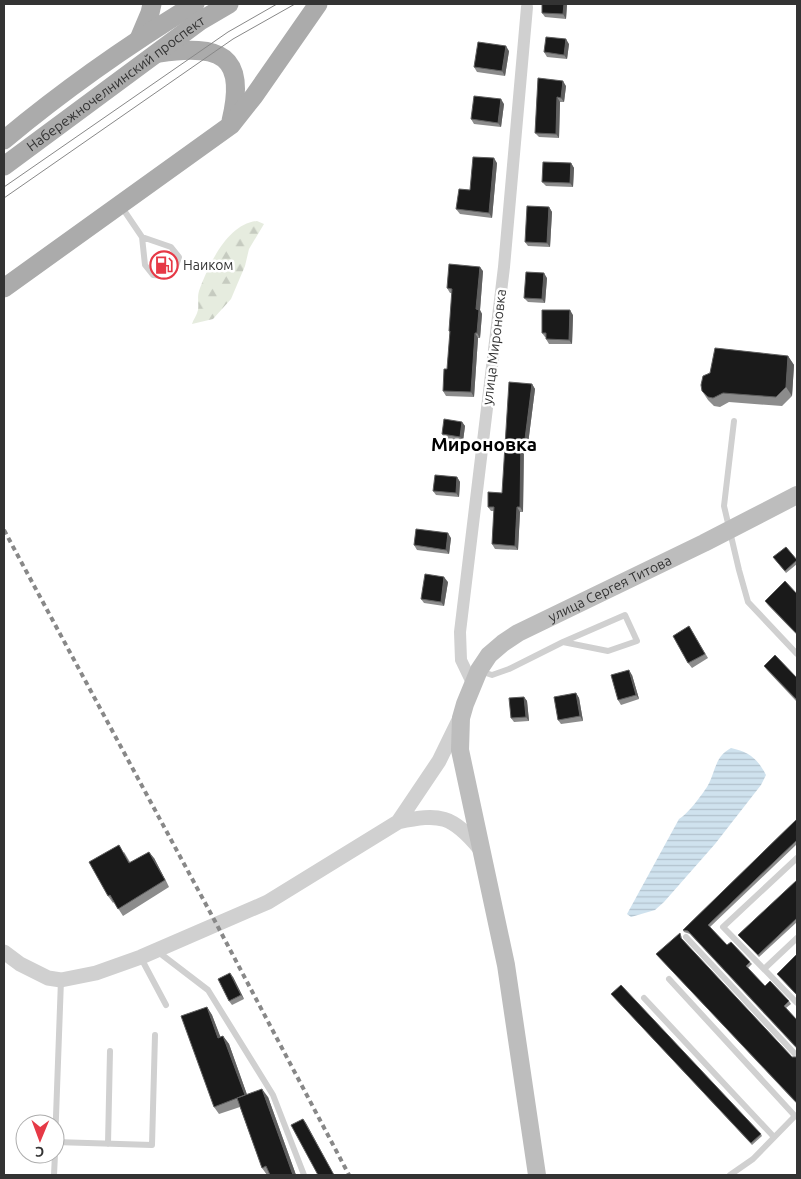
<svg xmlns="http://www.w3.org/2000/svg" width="801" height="1179" font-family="Ubuntu,sans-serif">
<defs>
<pattern id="forest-firs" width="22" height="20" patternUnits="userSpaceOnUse" patternTransform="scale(1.25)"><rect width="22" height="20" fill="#e6ecdf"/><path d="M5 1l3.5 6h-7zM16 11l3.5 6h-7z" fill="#c6cbc0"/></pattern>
<pattern id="water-rules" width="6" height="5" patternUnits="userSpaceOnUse" patternTransform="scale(1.25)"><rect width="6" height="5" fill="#cfe2ee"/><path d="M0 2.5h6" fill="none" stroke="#b2c2cd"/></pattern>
</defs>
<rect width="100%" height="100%" fill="#fff"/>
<path fill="url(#forest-firs)" d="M 257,221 L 264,224 L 249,249 L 245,266 L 231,299 L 213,319 L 192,324 C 193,320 197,315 198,310 C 199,303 197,298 199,291 C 208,266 227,224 257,221 Z"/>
<path fill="url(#water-rules)" d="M 731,748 C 749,752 757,758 766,775 L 761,785 L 715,844 L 664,902 L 655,910 L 631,917 L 627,914 L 679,819 C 687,815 701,796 707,787 C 716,772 714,757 731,748 Z"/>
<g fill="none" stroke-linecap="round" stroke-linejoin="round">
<path stroke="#d0d0d0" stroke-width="6" d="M 121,206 L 142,237 L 145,265 L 153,275 L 164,276 L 175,269 L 179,257 L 171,247 L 142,237
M 734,421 L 724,506 L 739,570 L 748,602 L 797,654
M 480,671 L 492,675 L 509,669 L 563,642 L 608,651 L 637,641 L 625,615 L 563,642
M 797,858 L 723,927 L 797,1003
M 686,937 L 797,1056
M 157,951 L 208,990 L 273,1095 L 304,1175
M 141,958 L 166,1005
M 764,969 L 797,938
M 669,979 L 795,1116 L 753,1159 L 730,1175
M 644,998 L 774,1137
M 55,1142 L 152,1145 L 155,1035
M 55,1144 L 61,980
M 108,1144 L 110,1051
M 54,1175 L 55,1154"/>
<path stroke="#d0d0d0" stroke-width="12" d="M 473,685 L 461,660 L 460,632 L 504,267 L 527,7"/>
<path stroke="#d0d0d0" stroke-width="15" d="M 398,822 L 439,761 L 460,718
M 4,952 L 20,964 L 48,978 L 61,980 L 96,973 L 141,957 L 268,902 L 398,822 C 440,813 452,815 480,849"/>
<path stroke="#bdbdbd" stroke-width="18" id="s1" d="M 537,1175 L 506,965 L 460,750 L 461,718 L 465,704 L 479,670 L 489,655 L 503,643 L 518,633 L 704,543 L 797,495"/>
<g stroke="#ababab" stroke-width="19">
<path d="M 139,39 L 150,13 L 152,4"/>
<path d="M 159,53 C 220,44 247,54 231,121"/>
<path d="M 4,140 C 64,90 128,45 195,4"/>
<path id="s2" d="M 4,166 L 200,21 L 229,4"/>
<path d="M 4,288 L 231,125 L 254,96 L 318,4"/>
</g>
<path stroke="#888" stroke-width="1" d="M 4,187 L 228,32 L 277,4
M 4,198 L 233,39 L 295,4"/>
<path stroke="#888" stroke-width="4" stroke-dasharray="5 4" stroke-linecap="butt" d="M 4,530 L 217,925 L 349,1175"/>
</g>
<path fill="#8c8c8c" d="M 567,4 L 566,19 L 545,17 L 542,13 Z
M 569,44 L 567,59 L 547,57 L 544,52 Z
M 509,51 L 505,76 L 477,72 L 474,67 Z
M 538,78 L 566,86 L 564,102 L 560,102 L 559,138 L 539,137 L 535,133 Z
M 504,104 L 501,127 L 474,124 L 471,119 Z
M 497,163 L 492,218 L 460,214 L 456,209 L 470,190 Z
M 571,163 L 574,168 L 573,187 L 546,186 L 542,182 Z
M 549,207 L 552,212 L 550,247 L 528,246 L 525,242 Z
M 483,271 L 480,310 L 482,314 L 480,338 L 478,338 L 474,397 L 446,396 L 443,391 L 447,369 L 450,333 L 449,331 L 452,293 L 450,293 L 447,288 Z
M 547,278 L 545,303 L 528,302 L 524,298 Z
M 573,315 L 572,344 L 549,344 L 546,339 L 546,337 L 545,337 L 542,333 Z
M 788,356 L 794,365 L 792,396 L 782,406 L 729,402 L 720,407 L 714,406 L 708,400 L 702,391 Z
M 532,384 L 535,389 L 528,444 L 524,444 L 523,512 L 520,512 L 518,550 L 495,549 L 492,544 L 494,511 L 491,511 L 488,507 L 502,493 Z
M 462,422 L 465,426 L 463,441 L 445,439 L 442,434 Z
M 457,477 L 460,482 L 459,497 L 436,495 L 433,491 Z
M 451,538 L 449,554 L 417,550 L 414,545 Z
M 786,547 L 797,561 L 797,564 L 786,573 L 773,557 Z
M 448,582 L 444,606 L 424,603 L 421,599 Z
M 797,594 L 797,635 L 768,605 L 765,601 Z
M 689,626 L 708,658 L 692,668 L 688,663 Z
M 764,666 L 797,678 L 797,702 L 767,670 Z
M 632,675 L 639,699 L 621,705 L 618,700 Z
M 576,693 L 579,698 L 583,721 L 561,724 L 558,720 Z
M 524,697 L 527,701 L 529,721 L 514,722 L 511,718 Z
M 797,819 L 797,844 L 710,927 L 727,945 L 750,962 L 752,964 L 748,968 L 765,986 L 789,1001 L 791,1004 L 786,1008 L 797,1020 L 797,1049 L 690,934 L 684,932 L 683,930 Z
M 124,852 L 130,862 L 154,858 L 169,887 L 123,916 L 114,902 L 113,903 L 108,896 Z
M 797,880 L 797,922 L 759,957 L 738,935 Z
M 681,935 L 682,940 L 792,1057 L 797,1057 L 797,1104 L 656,954 Z
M 233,977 L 244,999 L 232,1005 L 229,1001 Z
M 611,994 L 761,1134 L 762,1136 L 752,1145 Z
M 207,1007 L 212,1015 L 220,1037 L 223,1036 L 229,1044 L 247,1095 L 268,1097 L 296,1175 L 270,1175 L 269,1174 L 267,1175 L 262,1168 L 240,1107 L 219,1114 L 214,1107 Z"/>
<path fill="#5f5f5f" d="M 564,4 L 567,4 L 566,19 L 563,14 Z
M 566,39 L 569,44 L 567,59 L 564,55 Z
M 506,46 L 509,51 L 505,76 L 502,71 Z
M 563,81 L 566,86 L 564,102 L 561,98 Z
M 557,97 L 560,102 L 559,138 L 556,134 Z
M 501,99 L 504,104 L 501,127 L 498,123 Z
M 494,158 L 497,163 L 492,218 L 489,213 Z
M 571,163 L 574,168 L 573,187 L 570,183 Z
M 549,207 L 552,212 L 550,247 L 547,243 Z
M 480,267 L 483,271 L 480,310 L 482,314 L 480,338 L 477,333 L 476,309 Z
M 544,273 L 547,278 L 545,303 L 542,299 Z
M 570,310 L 573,315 L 572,344 L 569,340 Z
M 475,333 L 478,338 L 474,397 L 471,392 Z
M 788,356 L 794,365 L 792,396 L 786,387 Z
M 532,384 L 535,389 L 528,444 L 525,439 Z
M 462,422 L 465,426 L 463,441 L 460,437 Z
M 521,439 L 524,444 L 523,512 L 520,507 Z
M 457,477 L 460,482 L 459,497 L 456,493 Z
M 517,507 L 520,512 L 518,550 L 515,546 Z
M 448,533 L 451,538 L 449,554 L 446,550 Z
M 444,577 L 448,582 L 444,606 L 441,602 Z
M 629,670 L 632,675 L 639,699 L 636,695 Z
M 576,693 L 579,698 L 583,721 L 580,716 Z
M 524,697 L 527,701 L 529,721 L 526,717 Z
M 149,852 L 154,858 L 169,887 Z
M 230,973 L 233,977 L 244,999 L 241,995 Z
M 207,1007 L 212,1015 L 224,1046 L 218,1038 Z
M 223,1036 L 229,1044 L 250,1103 L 245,1095 Z
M 262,1089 L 268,1097 L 296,1175 L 293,1175 Z
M 303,1119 L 306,1123 L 334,1175 Z"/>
<path fill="#1a1a1a" stroke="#5f5f5f" d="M 542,4 L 564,4 L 563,14 L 542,13 Z
M 546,37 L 566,39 L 564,55 L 544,52 Z
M 478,42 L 506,46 L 502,71 L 474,67 Z
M 538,78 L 563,81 L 561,98 L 557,97 L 556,134 L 535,133 Z
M 474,96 L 501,99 L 498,123 L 471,119 Z
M 473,157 L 494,158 L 489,213 L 456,209 L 459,189 L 470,190 Z
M 543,162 L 571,163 L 570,183 L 542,182 Z
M 527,206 L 549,207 L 547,243 L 525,242 Z
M 449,264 L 480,267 L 476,309 L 479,310 L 477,333 L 475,333 L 471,392 L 443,391 L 444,369 L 447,369 L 450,331 L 449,331 L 452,289 L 447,288 Z
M 526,272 L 544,273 L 542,299 L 524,298 Z
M 542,310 L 570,310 L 569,340 L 546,339 L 546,333 L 542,333 Z
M 715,348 L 788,356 L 786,387 L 776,397 L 723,393 L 713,398 L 708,397 L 702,391 L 701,385 L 703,376 L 710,373 Z
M 509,382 L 532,384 L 525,439 L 521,439 L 520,507 L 517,507 L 515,546 L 492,544 L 494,507 L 488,507 L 488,492 L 502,493 Z
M 444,419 L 462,422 L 460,437 L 442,434 Z
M 435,475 L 457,477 L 456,493 L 433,491 Z
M 416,529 L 448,533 L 446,550 L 414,545 Z
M 786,547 L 797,560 L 785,571 L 773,557 Z
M 425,574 L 444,577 L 441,602 L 421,599 Z
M 785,581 L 797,594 L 797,634 L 765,601 Z
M 689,626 L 705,654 L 688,663 L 673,636 Z
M 775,655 L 797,678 L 797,700 L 764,666 Z
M 629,670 L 636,695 L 618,700 L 611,675 Z
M 576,693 L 580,716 L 558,720 L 554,697 Z
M 524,697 L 526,717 L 511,718 L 509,698 Z
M 797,819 L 797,840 L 708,925 L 727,945 L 731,942 L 750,962 L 746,966 L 765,986 L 770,981 L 789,1001 L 784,1006 L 797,1020 L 797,1048 L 688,931 L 683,930 Z
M 119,845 L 129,863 L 149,852 L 165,880 L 118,909 L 110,895 L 108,896 L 89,862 Z
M 797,880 L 797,918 L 758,955 L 738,935 Z
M 680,933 L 681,938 L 792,1057 L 797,1057 L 797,1103 L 656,954 Z
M 797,954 L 797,993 L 796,994 L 777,974 Z
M 230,973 L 241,995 L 229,1001 L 218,979 Z
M 621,985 L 761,1134 L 751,1143 L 611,994 Z
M 207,1007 L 218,1038 L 223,1036 L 245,1095 L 214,1107 L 181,1016 Z
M 262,1089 L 293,1175 L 270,1175 L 266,1166 L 262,1168 L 237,1098 Z
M 303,1119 L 334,1175 L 318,1175 L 291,1125 Z"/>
<defs>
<g id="fuel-ring" transform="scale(1.4375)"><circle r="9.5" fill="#fff" stroke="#e63946" stroke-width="1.5"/><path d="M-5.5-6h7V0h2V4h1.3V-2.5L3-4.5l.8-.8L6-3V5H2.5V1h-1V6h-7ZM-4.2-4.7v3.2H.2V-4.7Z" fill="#e63946"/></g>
</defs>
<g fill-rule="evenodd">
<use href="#fuel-ring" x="164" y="265"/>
</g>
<g text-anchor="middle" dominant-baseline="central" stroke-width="5" stroke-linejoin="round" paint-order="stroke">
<g font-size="14" fill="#333" stroke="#fff">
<text stroke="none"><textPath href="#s2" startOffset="139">Набережночелнинский проспект</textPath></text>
<text transform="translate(494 347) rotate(-83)">улица Мироновка</text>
<text stroke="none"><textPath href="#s1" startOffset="672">улица Сергея Титова</textPath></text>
</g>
<g font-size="14" fill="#333" stroke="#fff" text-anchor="start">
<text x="183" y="265">Наиком</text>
</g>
<g font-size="19" font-weight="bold" fill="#000" stroke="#fff">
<text x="484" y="444">Мироновка</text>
</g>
</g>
<rect width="801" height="1179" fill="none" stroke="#333333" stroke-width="10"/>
<g transform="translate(40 1139) rotate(181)"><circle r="24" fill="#ffffff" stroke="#adadad"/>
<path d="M0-4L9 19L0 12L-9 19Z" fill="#e63946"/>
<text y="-8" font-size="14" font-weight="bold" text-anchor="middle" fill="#333333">С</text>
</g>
</svg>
